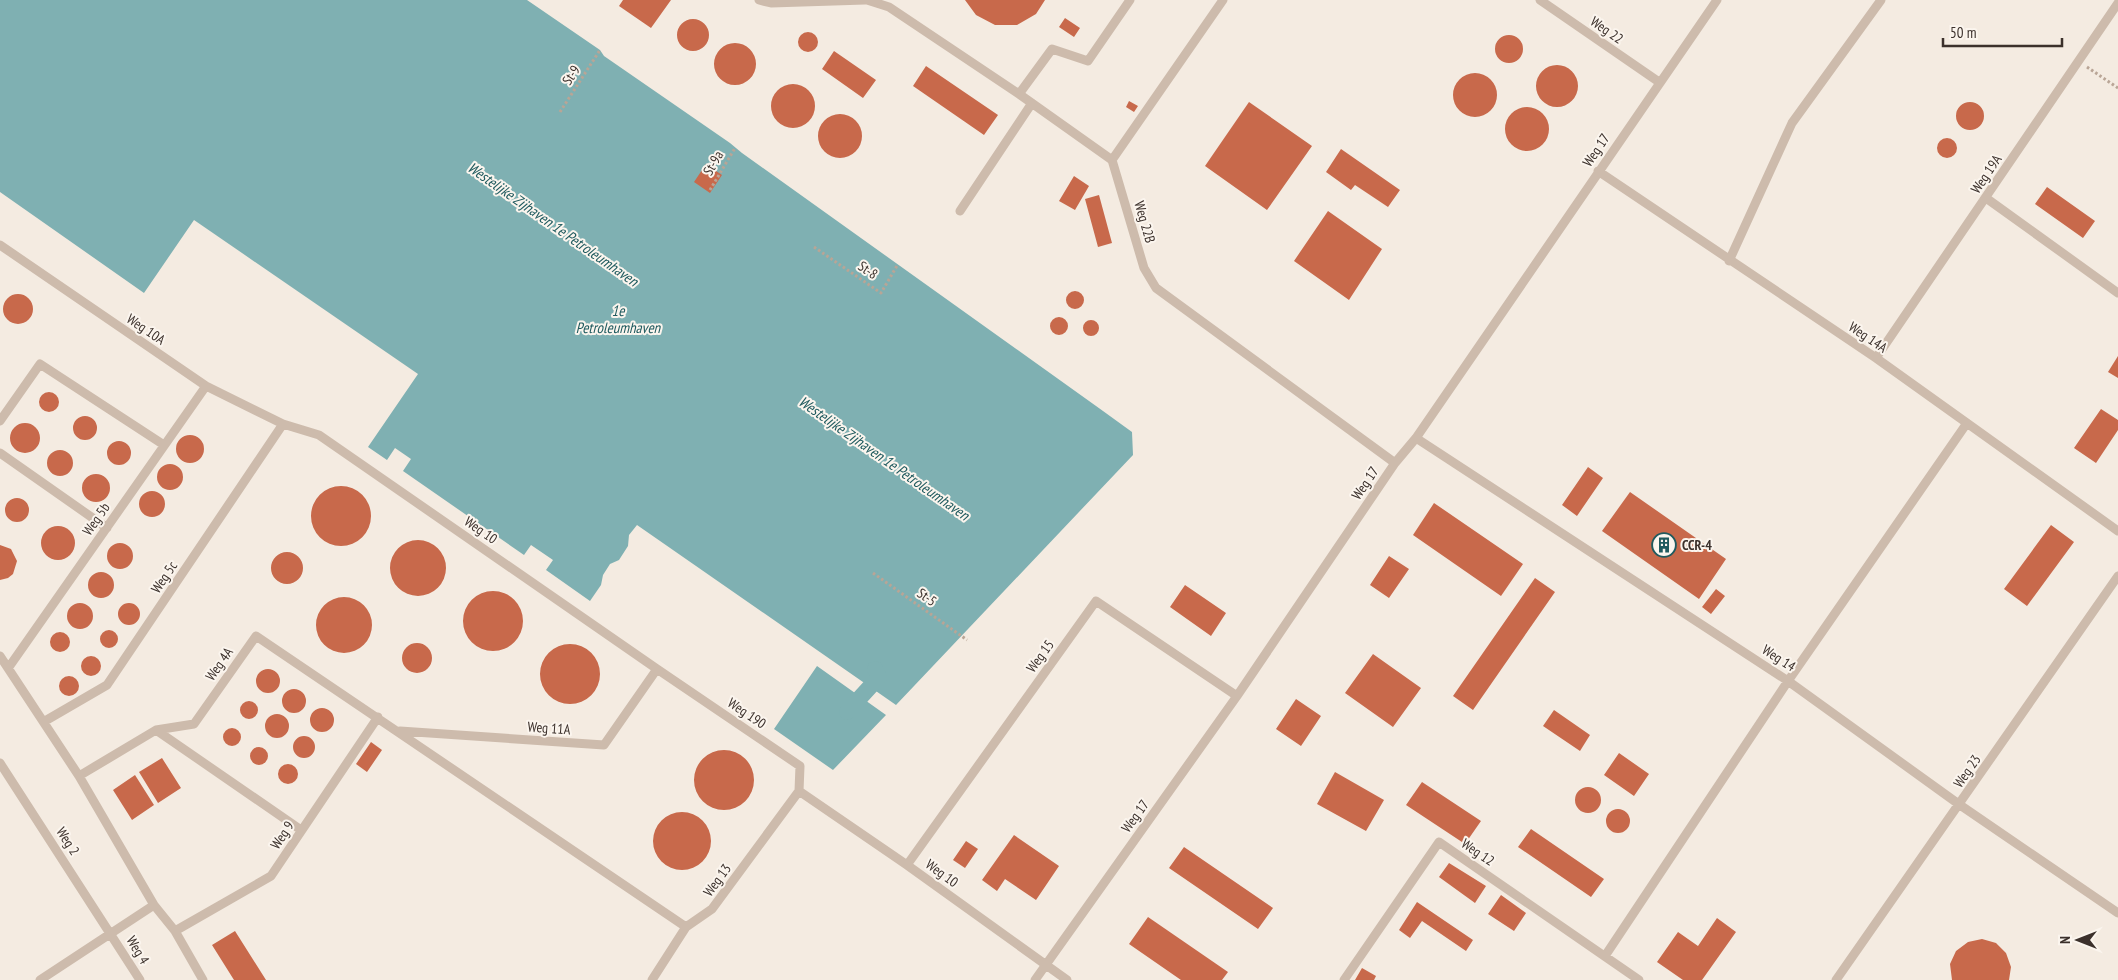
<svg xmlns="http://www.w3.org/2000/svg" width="2118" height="980" font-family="'PT Sans Narrow',sans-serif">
<rect width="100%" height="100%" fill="#f4ebe1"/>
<path fill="#7fb0b2" d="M 0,0 L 527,0 L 600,50 L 604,56 L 730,143 L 742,153 L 1103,411 L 1132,432 L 1133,455 L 896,705 L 637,525 L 629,535 L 628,546 L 619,560 L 610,564 L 603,575 L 601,585 L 590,601 L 546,570 L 553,560 L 531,545 L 524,555 L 403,471 L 411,459 L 395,448 L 387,460 L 368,447 L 418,374 L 194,220 L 144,293 L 0,192 Z
M 817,666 L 886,715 L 833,770 L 774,729 Z"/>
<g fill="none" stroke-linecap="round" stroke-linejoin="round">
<path stroke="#7fb0b2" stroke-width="16" d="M 847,712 L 879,677 L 875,669"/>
</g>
<path fill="#c8694b" d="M 623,0 L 671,0 L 651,28 L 619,6 Z
M 965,0 L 1045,0 L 1036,14 L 1017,25 L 995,25 L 976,15 Z
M 1065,18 L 1080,28 L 1074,37 L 1059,27 Z
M677 35a16 16 0 1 1 32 0a16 16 0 1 1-32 0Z
M798 42a10 10 0 1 1 20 0a10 10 0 1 1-20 0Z
M1495 49a14 14 0 1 1 28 0a14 14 0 1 1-28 0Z
M714 64a21 21 0 1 1 42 0a21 21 0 1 1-42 0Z
M 834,51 L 876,80 L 863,98 L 822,69 Z
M1536 86a21 21 0 1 1 42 0a21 21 0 1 1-42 0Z
M 926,66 L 998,115 L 984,135 L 913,86 Z
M1453 95a22 22 0 1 1 44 0a22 22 0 1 1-44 0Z
M771 106a22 22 0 1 1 44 0a22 22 0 1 1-44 0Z
M 1129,101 L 1138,106 L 1134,112 L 1126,107 Z
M1956 116a14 14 0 1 1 28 0a14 14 0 1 1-28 0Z
M 1249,102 L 1312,146 L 1267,210 L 1205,166 Z
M1505 129a22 22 0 1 1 44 0a22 22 0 1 1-44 0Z
M818 136a22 22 0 1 1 44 0a22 22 0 1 1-44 0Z
M1937 148a10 10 0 1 1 20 0a10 10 0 1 1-20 0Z
M 1341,149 L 1400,190 L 1388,207 L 1355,185 L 1351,190 L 1326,172 Z
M 706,164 L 722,175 L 710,193 L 694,182 Z
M 1074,176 L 1089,186 L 1075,210 L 1059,201 Z
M 2047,187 L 2095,221 L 2083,238 L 2035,204 Z
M 1099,195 L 1112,243 L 1098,247 L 1085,199 Z
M 1328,211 L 1382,249 L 1349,300 L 1294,261 Z
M1066 300a9 9 0 1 1 18 0a9 9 0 1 1-18 0Z
M3 309a15 15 0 1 1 30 0a15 15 0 1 1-30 0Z
M1050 326a9 9 0 1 1 18 0a9 9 0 1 1-18 0Z
M1083 328a8 8 0 1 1 16 0a8 8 0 1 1-16 0Z
M 2118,356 L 2118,378 L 2108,372 Z
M39 402a10 10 0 1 1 20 0a10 10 0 1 1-20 0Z
M 2101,409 L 2118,420 L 2118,430 L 2096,463 L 2074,448 Z
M73 428a12 12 0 1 1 24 0a12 12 0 1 1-24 0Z
M10 438a15 15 0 1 1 30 0a15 15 0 1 1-30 0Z
M176 449a14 14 0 1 1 28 0a14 14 0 1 1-28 0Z
M107 453a12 12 0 1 1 24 0a12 12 0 1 1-24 0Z
M47 463a13 13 0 1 1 26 0a13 13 0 1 1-26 0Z
M157 477a13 13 0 1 1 26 0a13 13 0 1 1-26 0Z
M 1588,467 L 1603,478 L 1577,516 L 1562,505 Z
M82 488a14 14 0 1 1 28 0a14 14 0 1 1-28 0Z
M311 516a30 30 0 1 1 60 0a30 30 0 1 1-60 0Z
M139 504a13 13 0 1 1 26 0a13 13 0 1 1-26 0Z
M 1630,492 L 1726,559 L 1699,599 L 1602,531 Z
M5 510a12 12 0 1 1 24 0a12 12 0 1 1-24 0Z
M 1434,503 L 1523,564 L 1501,596 L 1413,535 Z
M 2051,525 L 2074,542 L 2027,606 L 2004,589 Z
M41 543a17 17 0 1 1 34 0a17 17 0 1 1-34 0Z
M390 568a28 28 0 1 1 56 0a28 28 0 1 1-56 0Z
M107 556a13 13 0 1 1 26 0a13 13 0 1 1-26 0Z
M 0,545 L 11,549 L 17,561 L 13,574 L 8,578 L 0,580 Z
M271 568a16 16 0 1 1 32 0a16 16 0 1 1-32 0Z
M 1389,556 L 1409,569 L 1389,598 L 1370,585 Z
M88 585a13 13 0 1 1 26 0a13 13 0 1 1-26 0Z
M 1535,578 L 1555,592 L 1473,710 L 1453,696 Z
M 1185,585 L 1226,613 L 1211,636 L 1170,607 Z
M 1716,589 L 1725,596 L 1711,614 L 1702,607 Z
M463 621a30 30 0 1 1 60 0a30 30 0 1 1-60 0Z
M316 625a28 28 0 1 1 56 0a28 28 0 1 1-56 0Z
M67 616a13 13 0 1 1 26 0a13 13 0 1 1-26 0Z
M118 614a11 11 0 1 1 22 0a11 11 0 1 1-22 0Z
M100 639a9 9 0 1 1 18 0a9 9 0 1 1-18 0Z
M50 642a10 10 0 1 1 20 0a10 10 0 1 1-20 0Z
M402 658a15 15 0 1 1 30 0a15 15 0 1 1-30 0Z
M540 674a30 30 0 1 1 60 0a30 30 0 1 1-60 0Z
M 1373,654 L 1421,688 L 1393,727 L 1345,693 Z
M81 666a10 10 0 1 1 20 0a10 10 0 1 1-20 0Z
M256 681a12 12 0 1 1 24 0a12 12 0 1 1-24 0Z
M59 686a10 10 0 1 1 20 0a10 10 0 1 1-20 0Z
M282 701a12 12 0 1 1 24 0a12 12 0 1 1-24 0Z
M 1296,699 L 1321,716 L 1301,746 L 1276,729 Z
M240 710a9 9 0 1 1 18 0a9 9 0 1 1-18 0Z
M310 720a12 12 0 1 1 24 0a12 12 0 1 1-24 0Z
M 1554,710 L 1590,735 L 1580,751 L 1543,726 Z
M265 726a12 12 0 1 1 24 0a12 12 0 1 1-24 0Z
M223 737a9 9 0 1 1 18 0a9 9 0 1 1-18 0Z
M293 747a11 11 0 1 1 22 0a11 11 0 1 1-22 0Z
M 371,742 L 382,750 L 367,772 L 356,764 Z
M250 756a9 9 0 1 1 18 0a9 9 0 1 1-18 0Z
M694 780a30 30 0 1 1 60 0a30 30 0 1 1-60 0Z
M 1619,753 L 1649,774 L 1634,796 L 1604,775 Z
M 162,758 L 181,788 L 158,803 L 139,772 Z
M278 774a10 10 0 1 1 20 0a10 10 0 1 1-20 0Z
M 1335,772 L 1384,800 L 1366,831 L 1317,804 Z
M 135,775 L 154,805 L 132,820 L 113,790 Z
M 1422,782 L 1481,821 L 1465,844 L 1406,805 Z
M1575 800a13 13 0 1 1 26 0a13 13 0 1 1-26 0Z
M1606 821a12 12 0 1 1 24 0a12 12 0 1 1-24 0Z
M653 841a29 29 0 1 1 58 0a29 29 0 1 1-58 0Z
M 1531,829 L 1604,879 L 1591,897 L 1518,847 Z
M 1014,835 L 1059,866 L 1036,900 L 1005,879 L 997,891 L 982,880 Z
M 966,841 L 978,849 L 965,868 L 953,860 Z
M 1184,847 L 1273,908 L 1258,929 L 1169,868 Z
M 1449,863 L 1486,886 L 1475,903 L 1439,877 Z
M 1501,895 L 1526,913 L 1514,931 L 1488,914 Z
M 1417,902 L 1473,940 L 1466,951 L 1422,921 L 1410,938 L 1399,930 Z
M 1148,917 L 1228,972 L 1222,980 L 1181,980 L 1129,944 Z
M 1717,918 L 1736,932 L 1702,980 L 1683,980 L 1657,962 L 1678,932 L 1698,946 Z
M 235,931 L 266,980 L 234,980 L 212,945 Z
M 1982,939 L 1996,943 L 2006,953 L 2011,967 L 2009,980 L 1952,980 L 1950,964 L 1956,951 L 1968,942 Z
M 1362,968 L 1376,976 L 1374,980 L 1355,980 Z"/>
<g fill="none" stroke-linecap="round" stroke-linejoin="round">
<path stroke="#b9a596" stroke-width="3" stroke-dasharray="2.5 2.5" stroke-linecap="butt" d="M 2087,67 L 2118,88
M 560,112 L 600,50
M 710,190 L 735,148
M 814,247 L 881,293 L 898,264
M 873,573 L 967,640"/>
<path stroke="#cdbbac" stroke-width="9" d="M 759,0 L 771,3 L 865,0
M 867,0 L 889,7 L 1019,94 L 1112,160 L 1144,268 L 1156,288 L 1395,463
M 1540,0 L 1659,82
M 1019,94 L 1052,49 L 1088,61 L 1130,0
M 1112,160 L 1223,0
M 1598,171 L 1876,358 L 2118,531
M 1986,198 L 2118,293
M 960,211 L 1032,103
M 0,245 L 206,386 L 283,424 L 319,435 L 657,669 L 800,766 L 799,791
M 1729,261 L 1792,123 L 1881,0
M 1876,358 L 2118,3
M 0,421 L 40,364 L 164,445
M 1416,438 L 1788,681 L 1960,805 L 2118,913
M 0,453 L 107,528
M 0,656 L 79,776 L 154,905 L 175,931 L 203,980
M 9,667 L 206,386
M 45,721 L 107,685 L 283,424
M 156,730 L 301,830
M 400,731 L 604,745 L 657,669
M 0,763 L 140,980
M 79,776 L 156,730 L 194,724 L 256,636 L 686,927
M 799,791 L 907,865 L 1067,980
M 907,865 L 1096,601 L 1237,696
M 175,931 L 271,876 L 378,717
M 1605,956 L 1788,681 L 1967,423
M 40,980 L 154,905
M 652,980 L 686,927 L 712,909 L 799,791
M 1035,980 L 1237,696 L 1395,463 L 1416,438 L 1717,0
M 1344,980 L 1439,842 L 1639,980
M 1836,980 L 2118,576"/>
</g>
<defs>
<g id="building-ring" transform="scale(1.25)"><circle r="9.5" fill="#fbf5ee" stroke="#1f5a5e" stroke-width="1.5"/><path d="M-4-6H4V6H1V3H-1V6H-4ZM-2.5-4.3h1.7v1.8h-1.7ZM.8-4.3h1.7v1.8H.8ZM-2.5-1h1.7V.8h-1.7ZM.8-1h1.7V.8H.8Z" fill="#1f5a5e"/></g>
</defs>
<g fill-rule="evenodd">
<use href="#building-ring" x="1664" y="545"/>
</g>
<g text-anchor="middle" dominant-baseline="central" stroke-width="4" stroke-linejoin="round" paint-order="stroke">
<g font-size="14" fill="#3b302b" stroke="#fbf5ee">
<text transform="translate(1607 30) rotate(35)">Weg 22</text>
<text transform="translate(571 75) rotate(-57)">St-9</text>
<text transform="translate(1596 150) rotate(-56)">Weg 17</text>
<text transform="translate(713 163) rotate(-60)">St-9a</text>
<text transform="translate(1986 174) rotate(-56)">Weg 19A</text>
<text transform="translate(1145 222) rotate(74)">Weg 22B</text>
<text transform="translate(868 270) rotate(34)">St-8</text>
<text transform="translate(146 329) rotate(34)">Weg 10A</text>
<text transform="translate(1868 337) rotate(34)">Weg 14A</text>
<text transform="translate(1365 483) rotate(-56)">Weg 17</text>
<text transform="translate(96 519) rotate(-55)">Weg 5b</text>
<text transform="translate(481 530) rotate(35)">Weg 10</text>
<text transform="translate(164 577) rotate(-56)">Weg 5c</text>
<text transform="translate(927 597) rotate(35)">St-5</text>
<text transform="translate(1040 656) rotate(-54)">Weg 15</text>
<text transform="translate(1779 658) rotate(33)">Weg 14</text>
<text transform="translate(219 664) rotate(-55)">Weg 4A</text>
<text transform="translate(747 713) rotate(34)">Weg 190</text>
<text transform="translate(549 728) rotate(4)">Weg 11A</text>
<text transform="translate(1967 771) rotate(-55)">Weg 23</text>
<text transform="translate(1135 816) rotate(-54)">Weg 17</text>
<text transform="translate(282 835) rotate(-57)">Weg 9</text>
<text transform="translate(68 841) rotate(57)">Weg 2</text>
<text transform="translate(1478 852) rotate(34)">Weg 12</text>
<text transform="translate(942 873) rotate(36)">Weg 10</text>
<text transform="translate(717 880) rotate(-54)">Weg 13</text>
<text transform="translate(138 950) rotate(59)">Weg 4</text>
</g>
<g font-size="14" font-weight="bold" fill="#3b302b" stroke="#fbf5ee" text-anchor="start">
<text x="1682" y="545">CCR-4</text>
</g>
<g font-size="15" font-style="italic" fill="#1f5a5e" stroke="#fbf5ee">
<text transform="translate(553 224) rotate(35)">Westelijke Zijhaven 1e Petroleumhaven</text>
<text x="618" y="310">1e<tspan x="618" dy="17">Petroleumhaven</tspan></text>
<text transform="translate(884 458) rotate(35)">Westelijke Zijhaven 1e Petroleumhaven</text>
</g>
</g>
<g transform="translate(2078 940) rotate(270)" stroke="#fbf5ee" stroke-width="4" paint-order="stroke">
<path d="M0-4L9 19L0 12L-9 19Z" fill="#3b302b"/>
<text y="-8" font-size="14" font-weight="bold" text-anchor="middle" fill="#3b302b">N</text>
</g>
<path d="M1943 38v8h119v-8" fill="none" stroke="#3b302b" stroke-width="2.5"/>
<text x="1950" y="38" font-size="15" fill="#3b302b" stroke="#fbf5ee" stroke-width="4" paint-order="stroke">50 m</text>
</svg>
